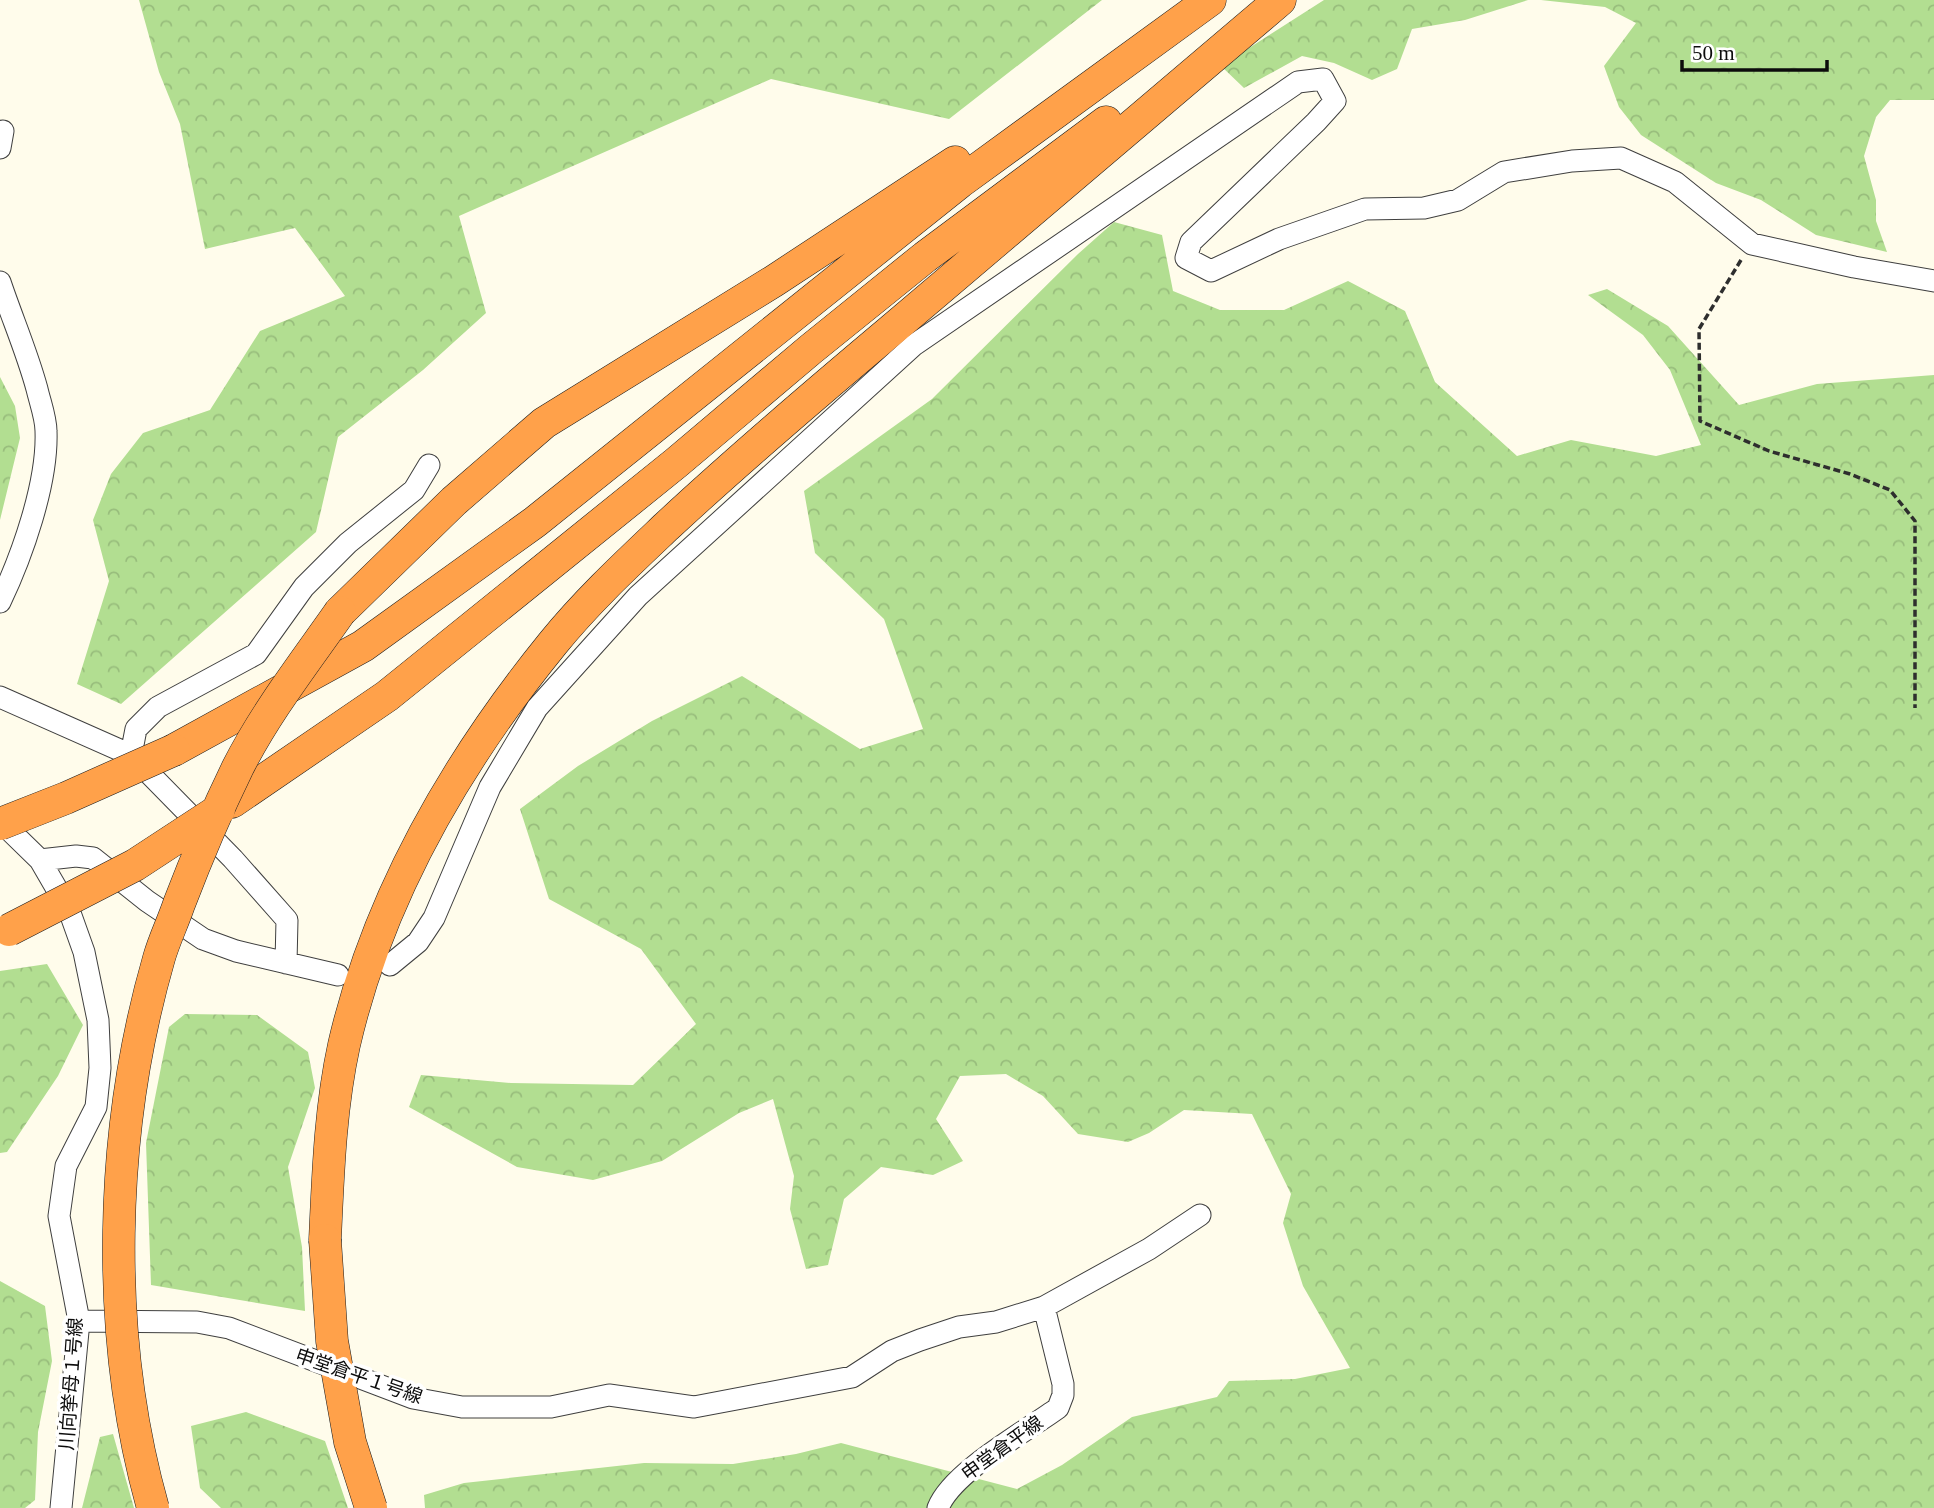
<svg xmlns="http://www.w3.org/2000/svg" width="1934" height="1508" font-family="'Times New Roman','Noto Sans JP',serif">
<defs>
<pattern id="forest-crowns" width="20" height="18" patternUnits="userSpaceOnUse" patternTransform="scale(1.75)"><rect width="20" height="18" fill="#b2de91"/><path d="M2 6a3 3 0 1 1 6 0M12 15a3 3 0 1 1 6 0" fill="none" stroke="#98bd7c"/></pattern>
</defs>
<rect width="100%" height="100%" fill="#fffceb"/>
<path fill="url(#forest-crowns)" d="M 139,0 L 1102,0 L 949,119 L 771,79 L 459,216 L 486,313 L 423,370 L 338,437 L 316,532 L 121,704 L 77,684 L 109,581 L 93,520 L 111,474 L 143,433 L 210,410 L 260,331 L 345,296 L 295,228 L 205,249 L 180,124 L 159,72 Z
M 1324,0 L 1528,0 L 1465,20 L 1412,29 L 1397,69 L 1372,80 L 1334,63 L 1302,56 L 1244,88 L 1221,66 Z
M 1541,0 L 1934,0 L 1934,100 L 1890,100 L 1876,117 L 1864,156 L 1876,200 L 1876,221 L 1887,252 L 1816,235 L 1761,200 L 1716,183 L 1641,135 L 1619,107 L 1604,66 L 1636,23 L 1605,7 Z
M 1114,222 L 1162,235 L 1173,291 L 1220,310 L 1284,310 L 1348,281 L 1405,311 L 1435,382 L 1517,456 L 1571,440 L 1656,456 L 1701,445 L 1670,370 L 1643,335 L 1588,295 L 1607,289 L 1668,326 L 1739,405 L 1817,384 L 1934,375 L 1934,1508 L 425,1508 L 424,1495 L 464,1483 L 644,1463 L 733,1464 L 796,1454 L 841,1443 L 1017,1489 L 1062,1465 L 1132,1417 L 1217,1397 L 1229,1381 L 1295,1379 L 1350,1368 L 1303,1286 L 1283,1223 L 1291,1194 L 1252,1114 L 1184,1110 L 1149,1133 L 1128,1142 L 1078,1134 L 1043,1096 L 1006,1074 L 960,1076 L 936,1119 L 963,1161 L 933,1175 L 881,1167 L 844,1199 L 828,1265 L 806,1269 L 790,1209 L 794,1176 L 773,1099 L 739,1113 L 662,1161 L 593,1180 L 517,1167 L 409,1107 L 421,1075 L 511,1083 L 633,1085 L 696,1024 L 641,949 L 549,899 L 520,809 L 578,766 L 652,721 L 742,676 L 860,749 L 923,729 L 884,619 L 815,553 L 804,491 L 932,399 L 1078,254 Z
M 0,377 L 15,406 L 20,438 L 0,520 Z
M 47,964 L 83,1025 L 58,1076 L 7,1152 L 0,1153 L 0,971 Z
M 185,1014 L 257,1015 L 308,1052 L 315,1088 L 288,1167 L 302,1247 L 305,1311 L 151,1285 L 146,1143 L 169,1027 Z
M 0,1281 L 45,1306 L 52,1361 L 38,1432 L 35,1500 L 25,1508 L 0,1508 Z
M 246,1412 L 325,1441 L 348,1508 L 221,1508 L 200,1488 L 191,1426 Z
M 113,1434 L 134,1508 L 82,1508 L 100,1437 Z"/>
<g fill="none" stroke-linecap="round" stroke-linejoin="round">
<g stroke="#3f3f3f" stroke-width="23">
<path id="minor" d="M 0,148 L 3,131
M 0,282 C 12,318 27,352 37,389 C 40,402 46,418 46,431 C 48,483 22,556 0,602
M 0,697 L 131,755 L 233,859 L 287,920 L 286,963
M 131,755 L 136,729 L 158,707 L 256,654 L 304,587 L 348,543 L 414,490 L 429,465
M 0,821 L 40,860 L 69,910 L 84,952 L 98,1020 L 100,1068 L 96,1107 L 66,1166 L 59,1216 L 79,1321 L 61,1508
M 40,860 L 76,856 L 93,858 L 147,901 L 203,939 L 236,951 L 338,975
M 390,965 L 418,942 L 434,918 L 490,787 L 537,708 L 638,596 L 914,345 L 1298,82 L 1323,79 L 1335,101 L 1316,122 L 1191,242 L 1186,258 L 1211,271 L 1279,239 L 1365,209 L 1424,208 L 1458,200 L 1504,172 L 1572,161 L 1621,158 L 1675,182 L 1752,244 L 1854,267 L 1934,281
M 79,1321 L 197,1322 L 229,1328 L 413,1398 L 462,1407 L 551,1407 L 609,1395 L 694,1407 L 852,1377 L 892,1351 L 920,1340 L 959,1327 L 996,1322 L 1044,1307 L 1149,1249 L 1200,1215
M 938,1508 C 952,1472 1025,1432 1058,1408 L 1063,1395 L 1063,1384 L 1044,1307"/>
</g>
<g stroke="#1d1d1d" stroke-width="33">
<path id="highway" d="M 340,612 L 454,501 L 544,423 L 774,281 L 955,162
M 174,750 L 363,646 L 535,522 L 960,182 L 1210,0
M 232,802 L 387,696 L 676,463 L 811,349 L 925,257 L 1106,122
M 325,1240 C 328,1175 330,1109 344,1045 C 378,897 458,760 553,643 C 587,601 628,563 667,526 C 739,459 813,396 888,333 C 1019,223 1149,111 1280,0"/>
</g>
<path stroke="#2e2e2e" stroke-width="3.5" stroke-dasharray="7 3.5" stroke-linecap="butt" d="M 1741,260 L 1699,329 L 1700,421 L 1769,451 L 1850,474 L 1890,490 L 1915,521 L 1915,708"/>
<use href="#minor" stroke="#fff" stroke-width="21"/>
<use href="#highway" stroke="#ffa14a" stroke-width="32"/>
<g stroke="#1d1d1d" stroke-width="33" stroke-linecap="butt">
<path id="highway-bridge" d="M 0,824 L 66,798 L 174,750
M 9,930 L 135,865 L 219,810
M 325,1240 L 332,1341 L 350,1442 L 371,1508
M 153,1508 C 104,1335 109,1131 159,958 C 164,940 173,922 179,904 C 197,857 216,812 238,767 C 266,712 305,662 340,612"/>
</g>
<use href="#highway-bridge" stroke="#ffa14a" stroke-width="32"/>
</g>
<g text-anchor="middle" dominant-baseline="central" stroke-width="7" stroke-linejoin="round" paint-order="stroke">
<g font-size="19" fill="#0c0c0c" stroke="#fff">
<text transform="translate(359 1376) rotate(19)">申堂倉平１号線</text>
<text transform="translate(71 1384) rotate(-86)">川向挙母１号線</text>
<text transform="translate(1002 1448) rotate(-36)">申堂倉平線</text>
</g>
</g>
<path d="M1682 60v10h145v-10" fill="none" stroke="#0c0c0c" stroke-width="3.5"/>
<text x="1692" y="60" font-size="21" fill="#0c0c0c" stroke="#ffffff" stroke-width="5" paint-order="stroke">50 m</text>
</svg>
